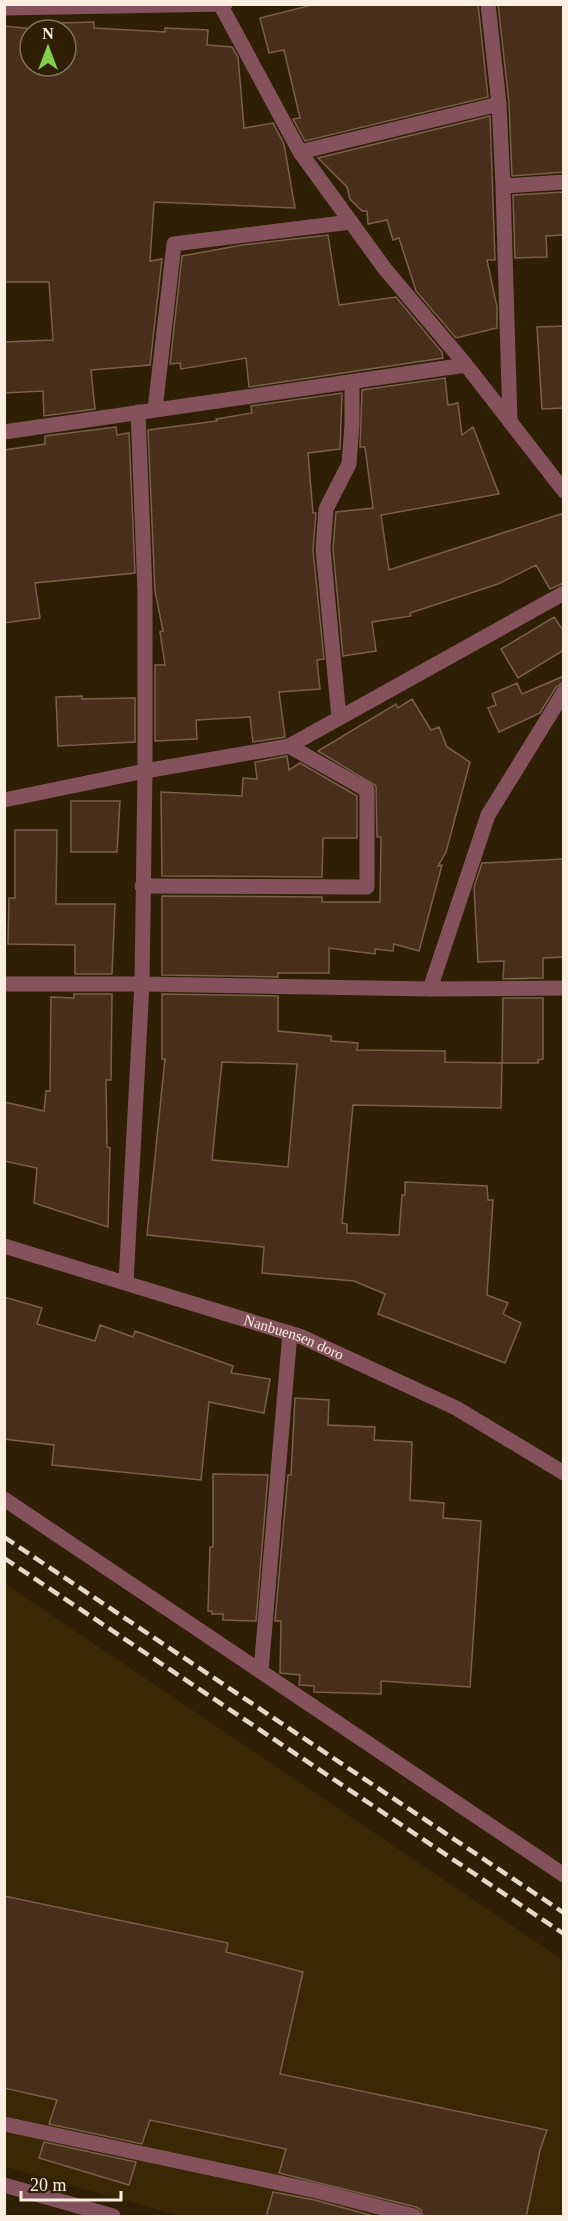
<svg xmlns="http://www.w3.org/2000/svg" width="568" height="2221" font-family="'Times New Roman',serif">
<rect width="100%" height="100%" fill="#2f2005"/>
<path fill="#3a2703" d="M 4,1583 L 563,1960 L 563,2216 L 181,2216 L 5,2167 Z"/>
<path fill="#472f1c" stroke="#7a5f4b" stroke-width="1.5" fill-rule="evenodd" d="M 316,4 L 478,4 L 488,97 L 305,141 L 293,119 L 300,118 L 284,50 L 269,53 L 260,18 Z
M 498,4 L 564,4 L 564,172 L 512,176 L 509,103 Z
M 94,22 L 94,28 L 165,32 L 165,28 L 208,30 L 207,45 L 232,47 L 238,57 L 244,128 L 273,123 L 284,144 L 295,208 L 154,202 L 150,261 L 162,259 L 150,365 L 91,370 L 95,409 L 44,416 L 43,391 L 4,393 L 4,342 L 53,340 L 49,282 L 4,282 L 4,26 L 43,30 L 30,30 L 30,66 L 66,66 L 66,30 L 59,30 L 59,23 Z
M 490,116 L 495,260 L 487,260 L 497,307 L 497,328 L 456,338 L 416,291 L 399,238 L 393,240 L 387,220 L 368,224 L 367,211 L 362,211 L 350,199 L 347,187 L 318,158 Z
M 564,192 L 564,235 L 546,236 L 547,257 L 515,258 L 513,195 Z
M 328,235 L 339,305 L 396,297 L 442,352 L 443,358 L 249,387 L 246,358 L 181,369 L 180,363 L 170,364 L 182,256 L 242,245 Z
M 564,326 L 564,408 L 542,409 L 537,327 Z
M 445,378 L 448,405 L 458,403 L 462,435 L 473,427 L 499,494 L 381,515 L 389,570 L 564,513 L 564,583 L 550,589 L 536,565 L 498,584 L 410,613 L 411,616 L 372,622 L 376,651 L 343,656 L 333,549 L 336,512 L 373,508 L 365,447 L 360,447 L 362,390 Z
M 342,393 L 340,449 L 308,453 L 313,513 L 316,513 L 313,550 L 324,659 L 317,660 L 320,689 L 279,692 L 285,737 L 253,742 L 250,717 L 196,720 L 197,739 L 155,741 L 155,665 L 165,665 L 160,632 L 163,631 L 155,591 L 148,430 L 217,421 L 216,419 L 252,413 L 251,406 Z
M 116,427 L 117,435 L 129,433 L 135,573 L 35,583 L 40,618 L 4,623 L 4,450 L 45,444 L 45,436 Z
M 554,617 L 564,632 L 564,650 L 518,678 L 501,649 Z
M 564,676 L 564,682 L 556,687 L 540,713 L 499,732 L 488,708 L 496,705 L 492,694 L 517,683 L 522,694 Z
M 82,696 L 82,699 L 135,698 L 135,742 L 58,746 L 56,697 Z
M 412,699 L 431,730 L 439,727 L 447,747 L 470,762 L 446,852 L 438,866 L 442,865 L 419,951 L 394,944 L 393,951 L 375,949 L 375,954 L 329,948 L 329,973 L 278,973 L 278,977 L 162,975 L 162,896 L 322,897 L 322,902 L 380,902 L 381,837 L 377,837 L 376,786 L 318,751 L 396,704 L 398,708 Z
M 287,756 L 289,770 L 300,763 L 357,796 L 357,838 L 323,838 L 322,877 L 162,876 L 161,792 L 242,796 L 243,778 L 257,779 L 255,762 Z
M 71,801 L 120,801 L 117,852 L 71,852 Z
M 15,830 L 57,830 L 56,904 L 115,904 L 112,974 L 75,974 L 75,945 L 8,944 L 9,898 L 15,898 Z
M 564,859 L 564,957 L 543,958 L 543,978 L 503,979 L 504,961 L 478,962 L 474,887 L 482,863 Z
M 74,994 L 112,994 L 111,1080 L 106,1080 L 107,1147 L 110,1148 L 108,1227 L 34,1203 L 37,1168 L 4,1161 L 4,1102 L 44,1111 L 46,1091 L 50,1091 L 51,997 L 74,998 Z
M 162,994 L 278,996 L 278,1031 L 331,1036 L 331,1041 L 358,1043 L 357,1050 L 445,1051 L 445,1062 L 502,1063 L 501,1108 L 353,1105 L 342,1223 L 347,1224 L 347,1233 L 399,1235 L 402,1195 L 405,1195 L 405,1182 L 487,1186 L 488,1200 L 493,1200 L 487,1295 L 508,1303 L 503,1314 L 521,1323 L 505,1363 L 378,1314 L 385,1294 L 354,1281 L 262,1273 L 264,1247 L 147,1235 L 165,1059 L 162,1059 ZM 222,1062 L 297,1064 L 288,1167 L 212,1160 Z
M 503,998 L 543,998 L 543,1059 L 538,1060 L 538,1063 L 502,1063 Z
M 4,1297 L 42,1308 L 37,1324 L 95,1341 L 100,1325 L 133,1337 L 135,1331 L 233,1366 L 231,1373 L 270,1379 L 264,1413 L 209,1402 L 201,1480 L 52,1465 L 54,1445 L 4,1439 Z
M 295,1398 L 329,1400 L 328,1425 L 375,1427 L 374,1440 L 412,1442 L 410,1500 L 444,1503 L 443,1518 L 481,1521 L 470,1687 L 381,1681 L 381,1694 L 314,1692 L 314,1686 L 299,1685 L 300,1675 L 280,1673 L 281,1621 L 275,1621 L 288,1475 L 291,1475 Z
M 213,1474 L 268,1475 L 256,1621 L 223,1620 L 223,1614 L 212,1614 L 212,1611 L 208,1611 L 210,1547 L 213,1547 Z
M 4,1896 L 228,1943 L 226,1952 L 303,1972 L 280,2074 L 547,2130 L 540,2150 L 526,2217 L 423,2217 L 421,2210 L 416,2207 L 279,2173 L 286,2149 L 150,2120 L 142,2144 L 49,2124 L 57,2100 L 4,2088 Z
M 44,2142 L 136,2162 L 129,2185 L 39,2158 Z
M 273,2192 L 315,2200 L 377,2217 L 266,2217 Z"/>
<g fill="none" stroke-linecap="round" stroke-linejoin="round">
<path stroke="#84525d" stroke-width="15" d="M 300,152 L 499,104
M 155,410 L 174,244 L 351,222
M 339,718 L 323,549 L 326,509 L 349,464 L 352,424 L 352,382
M 142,886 L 367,887 L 367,790 L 289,746
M 4,984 L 142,984 L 430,989
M 4,2124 L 317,2191 L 414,2216"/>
<path stroke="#84525d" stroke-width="15" d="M 220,4 L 300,152 L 385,269 L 466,365 L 564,491
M 488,4 L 499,104 L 503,186 L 510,422
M 4,8 L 225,4
M 503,186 L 564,182
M 4,432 L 466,365
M 564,692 L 488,815 L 430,989 L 564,988
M 4,800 L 145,771 L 289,746 L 564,593
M 126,1282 L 142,984 L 145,771 L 145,592 L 138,412
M 4,1499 L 564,1875
M 261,1671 L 290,1333"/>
<g stroke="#84525d" stroke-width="15">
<path id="s1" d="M 4,1246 L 302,1337 L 456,1408 L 564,1473"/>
<path d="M 4,2185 L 113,2216"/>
</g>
<path stroke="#e4d9c8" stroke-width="4.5" stroke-dasharray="12 6" stroke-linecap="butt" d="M 4,1537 L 564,1913
M 4,1558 L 564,1934"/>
</g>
<g text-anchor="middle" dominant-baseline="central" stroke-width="4.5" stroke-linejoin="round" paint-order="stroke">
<g font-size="15" fill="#f9eedf" stroke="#2f2005">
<text stroke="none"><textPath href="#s1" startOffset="304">Nanbuensen doro</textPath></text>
</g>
</g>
<rect width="568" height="2221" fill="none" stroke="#f9eedf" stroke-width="12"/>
<g transform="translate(48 48)"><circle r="28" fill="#2f2005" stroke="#80725c" stroke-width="1.5"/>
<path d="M0-4.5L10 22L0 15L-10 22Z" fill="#84d04e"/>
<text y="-9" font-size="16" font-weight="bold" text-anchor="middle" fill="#f9eedf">N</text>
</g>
<path d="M21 2191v9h100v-9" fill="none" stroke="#f9eedf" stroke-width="3"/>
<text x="30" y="2191" font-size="18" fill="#f9eedf" stroke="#2f2005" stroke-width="4.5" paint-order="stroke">20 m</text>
</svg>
